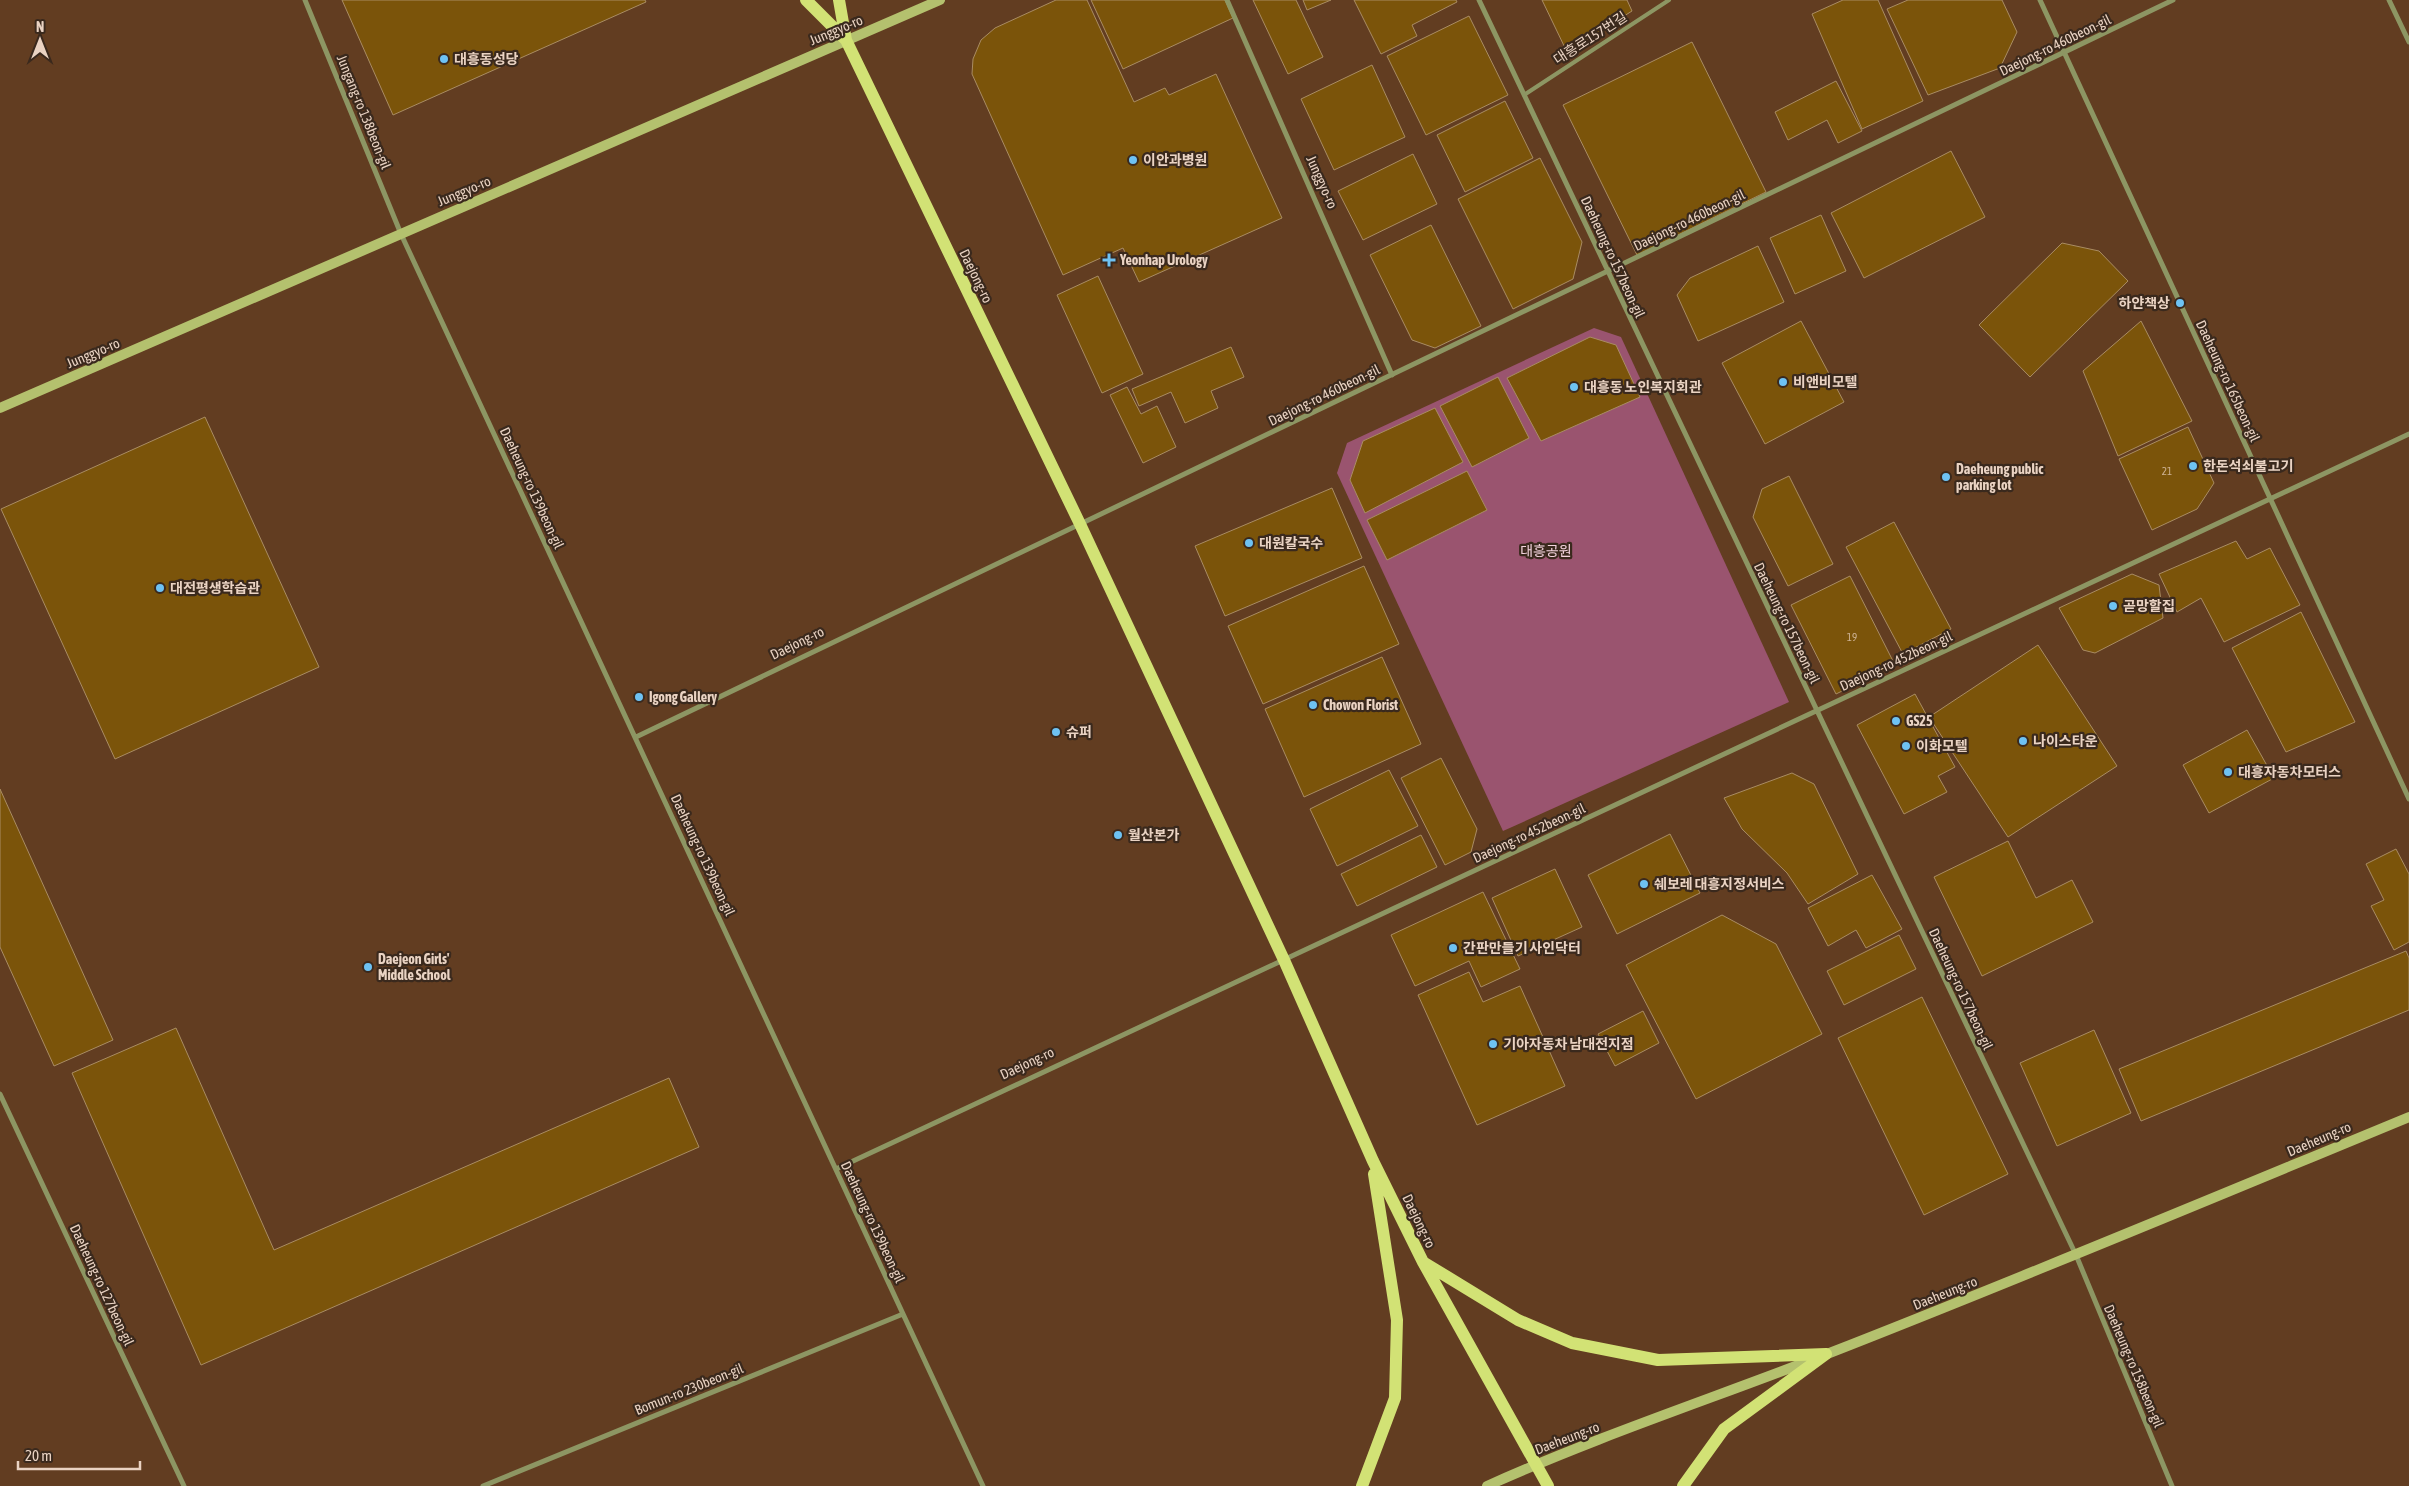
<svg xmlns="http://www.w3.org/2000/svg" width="2409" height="1486" font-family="'Asap Condensed','Noto Sans KR',sans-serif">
<rect width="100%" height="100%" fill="#623d21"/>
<path fill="#9a546f" d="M 1594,328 L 1621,337 L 1789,702 L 1503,831 L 1337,473 L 1347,443 Z"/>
<path fill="#7b540a" stroke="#a98c63" d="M 342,0 L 645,0 L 646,2 L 393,115 Z
M 1056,0 L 1087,0 L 1134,102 L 1165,88 L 1169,95 L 1216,74 L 1282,218 L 1139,282 L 1123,248 L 1063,275 L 972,74 L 973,59 L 981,40 L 995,28 Z
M 1091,0 L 1225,0 L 1233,18 L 1123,69 Z
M 1253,0 L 1296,0 L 1323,57 L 1288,74 Z
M 1303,0 L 1331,0 L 1307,10 Z
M 1354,0 L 1456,0 L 1457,2 L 1412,25 L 1417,36 L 1381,54 Z
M 1542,0 L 1627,0 L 1632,11 L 1567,52 Z
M 1843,0 L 1878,0 L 1923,101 L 1862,129 L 1812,14 Z
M 1908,0 L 2002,0 L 2017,32 L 2000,68 L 1928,95 L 1887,9 Z
M 1469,16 L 1508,95 L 1426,135 L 1387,56 Z
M 1692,42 L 1766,192 L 1637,255 L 1563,105 Z
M 1372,65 L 1405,137 L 1334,170 L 1301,99 Z
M 1836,81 L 1862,131 L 1838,143 L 1827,120 L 1788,140 L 1775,112 Z
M 1505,101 L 1533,158 L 1465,192 L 1437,135 Z
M 1951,151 L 1985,217 L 1864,278 L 1831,213 Z
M 1413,154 L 1437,204 L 1363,240 L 1338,191 Z
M 1540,158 L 1582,242 L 1573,279 L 1513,309 L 1458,199 Z
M 1821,215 L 1846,271 L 1795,294 L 1770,238 Z
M 1431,225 L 1481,326 L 1435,348 L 1412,340 L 1370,255 Z
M 2062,243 L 2099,251 L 2128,281 L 2030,377 L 1979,325 Z
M 1758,246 L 1784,302 L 1698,341 L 1677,295 L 1690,278 Z
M 1098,276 L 1143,374 L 1102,393 L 1057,295 Z
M 1801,321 L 1844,402 L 1765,444 L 1722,363 Z
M 2141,321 L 2192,421 L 2118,456 L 2083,371 Z
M 1590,337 L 1616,345 L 1640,397 L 1541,441 L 1507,378 Z
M 1231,347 L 1244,377 L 1211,391 L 1218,408 L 1185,423 L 1171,392 L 1139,406 L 1132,389 Z
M 1498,377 L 1529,438 L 1472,467 L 1440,406 Z
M 1127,387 L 1141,414 L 1157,406 L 1176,447 L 1143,463 L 1110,395 Z
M 1435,408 L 1463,462 L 1365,513 L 1350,480 L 1363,441 Z
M 205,417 L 319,667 L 115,759 L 1,509 Z
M 2188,427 L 2214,483 L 2197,509 L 2152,530 L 2119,459 Z
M 1467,471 L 1487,510 L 1387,560 L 1367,520 Z
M 1789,476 L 1833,564 L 1788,586 L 1753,517 L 1762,489 Z
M 1332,488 L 1362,558 L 1225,616 L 1195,546 Z
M 1894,522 L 1951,629 L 1903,654 L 1846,547 Z
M 2236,541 L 2247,559 L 2270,548 L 2300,605 L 2224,642 L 2201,598 L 2177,612 L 2159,574 Z
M 1364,566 L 1399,644 L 1263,704 L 1228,626 Z
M 2132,574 L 2159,585 L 2163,618 L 2095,653 L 2083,650 L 2059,608 Z
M 1850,576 L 1895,665 L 1836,694 L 1791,605 Z
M 2301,612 L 2355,722 L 2286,752 L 2232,648 Z
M 2038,645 L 2117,766 L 2008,837 L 1929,717 Z
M 1382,657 L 1421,744 L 1304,797 L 1265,709 Z
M 1915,694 L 1955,767 L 1938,776 L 1947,792 L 1904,814 L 1857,725 Z
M 2247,730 L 2274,778 L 2209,813 L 2183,765 Z
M 1441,758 L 1477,829 L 1471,852 L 1445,865 L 1401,778 Z
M 1389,770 L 1418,826 L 1337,866 L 1310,809 Z
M 1792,773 L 1814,784 L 1858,874 L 1808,904 L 1787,873 L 1742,829 L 1724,798 Z
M 0,789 L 113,1040 L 54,1066 L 0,947 Z
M 1670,834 L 1700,893 L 1617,934 L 1588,875 Z
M 1421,835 L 1437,867 L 1357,906 L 1341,874 Z
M 2008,841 L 2036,898 L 2072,880 L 2093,922 L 1982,976 L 1934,877 Z
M 2396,849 L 2409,874 L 2409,942 L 2394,950 L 2371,906 L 2384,900 L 2366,864 Z
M 1555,869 L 1582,927 L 1518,956 L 1492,898 Z
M 1872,875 L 1902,929 L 1866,948 L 1856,930 L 1828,946 L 1808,908 Z
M 1483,892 L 1520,969 L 1481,987 L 1469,961 L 1415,986 L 1391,935 Z
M 1722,915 L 1776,944 L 1822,1034 L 1696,1099 L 1626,965 Z
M 1899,935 L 1916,969 L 1844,1005 L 1827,971 Z
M 2406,951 L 2409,958 L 2409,1010 L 2141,1121 L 2119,1069 Z
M 1469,972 L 1483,1002 L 1520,986 L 1565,1086 L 1477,1125 L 1418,995 Z
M 1922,997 L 2008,1174 L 1924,1215 L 1838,1038 Z
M 1643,1011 L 1659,1043 L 1615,1066 L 1598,1034 Z
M 176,1028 L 274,1250 L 669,1078 L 699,1147 L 201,1365 L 72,1073 Z
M 2094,1030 L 2131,1113 L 2057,1146 L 2020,1063 Z"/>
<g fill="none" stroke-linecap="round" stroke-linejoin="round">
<path stroke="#8d9663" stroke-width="4" d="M 1524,95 L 1669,0"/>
<path stroke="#8d9663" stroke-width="5" d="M 305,0 L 401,234 L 983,1486
M 1227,0 L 1392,375
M 1479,0 L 2076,1255 L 2172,1486
M 2040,0 L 2409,799
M 2389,0 L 2409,42
M 636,737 L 2173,0
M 0,1094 L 184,1486
M 836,1169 L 2409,434
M 483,1486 L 903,1314"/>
<path stroke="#b4c16e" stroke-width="10" d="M 0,408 L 940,0
M 1487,1486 C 1598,1436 1714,1398 1827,1354 C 2022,1278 2215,1197 2409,1117"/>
<path stroke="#d2e275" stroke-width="12" d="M 806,0 L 846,40
M 839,0 L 846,40 L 1080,524 L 1284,960 L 1373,1161 L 1423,1262 L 1548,1486
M 1423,1262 L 1518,1320 L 1572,1343 L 1658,1360 L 1826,1354
M 1362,1486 L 1395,1398 L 1397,1320 L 1374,1174
M 1683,1486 L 1724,1429 L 1826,1354"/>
</g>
<g fill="#6ec2f3" stroke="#3a291d" stroke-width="2">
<circle cx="444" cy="59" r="5"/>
<circle cx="1133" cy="160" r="5"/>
<path d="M1106.5 252.5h5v5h5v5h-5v5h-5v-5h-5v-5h5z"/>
<circle cx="2180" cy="303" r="5"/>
<circle cx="1783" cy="382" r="5"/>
<circle cx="1574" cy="387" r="5"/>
<circle cx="2193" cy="466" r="5"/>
<circle cx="1946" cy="477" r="5"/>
<circle cx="1249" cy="543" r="5"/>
<circle cx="160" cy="588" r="5"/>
<circle cx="2113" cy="606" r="5"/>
<circle cx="639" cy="697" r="5"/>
<circle cx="1313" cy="705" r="5"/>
<circle cx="1896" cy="721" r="5"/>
<circle cx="1056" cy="732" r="5"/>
<circle cx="2023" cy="741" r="5"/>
<circle cx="1906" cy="746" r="5"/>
<circle cx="2228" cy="772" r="5"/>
<circle cx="1118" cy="835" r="5"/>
<circle cx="1644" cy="884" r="5"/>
<circle cx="1453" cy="948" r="5"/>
<circle cx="368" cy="967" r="5"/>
<circle cx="1493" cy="1044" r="5"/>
</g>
<g text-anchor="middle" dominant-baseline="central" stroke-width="4.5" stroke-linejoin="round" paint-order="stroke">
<g font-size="11" fill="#ceb395">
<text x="2167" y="471">21</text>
<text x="1852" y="637">19</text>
</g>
<g font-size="14" fill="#ead3c3" stroke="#3a291d">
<text transform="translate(836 30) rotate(-23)">Junggyo-ro</text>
<text transform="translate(1590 38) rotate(-33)">대흥로157번길</text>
<text transform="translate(2055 45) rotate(-26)">Daejong-ro 460beon-gil</text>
<text transform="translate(364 112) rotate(68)">Jungang-ro 138beon-gil</text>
<text transform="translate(1322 182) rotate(66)">Junggyo-ro</text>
<text transform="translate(464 191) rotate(-23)">Junggyo-ro</text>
<text transform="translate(1689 220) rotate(-26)">Daejong-ro 460beon-gil</text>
<text transform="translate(1613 257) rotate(65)">Daeheung-ro 157beon-gil</text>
<text transform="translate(976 276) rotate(64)">Daejong-ro</text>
<text transform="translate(93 353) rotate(-23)">Junggyo-ro</text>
<text transform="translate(2228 381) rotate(65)">Daeheung-ro 165beon-gil</text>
<text transform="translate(1324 395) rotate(-26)">Daejong-ro 460beon-gil</text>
<text transform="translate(532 488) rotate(65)">Daeheung-ro 139beon-gil</text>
<text transform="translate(1787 623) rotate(64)">Daeheung-ro 157beon-gil</text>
<text transform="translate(797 643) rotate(-26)">Daejong-ro</text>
<text transform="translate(1896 661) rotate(-25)">Daejong-ro 452beon-gil</text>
<text transform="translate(1529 833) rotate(-25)">Daejong-ro 452beon-gil</text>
<text transform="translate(703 855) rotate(65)">Daeheung-ro 139beon-gil</text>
<text transform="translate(1961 989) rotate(65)">Daeheung-ro 157beon-gil</text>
<text transform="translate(1027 1063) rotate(-25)">Daejong-ro</text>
<text transform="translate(2319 1139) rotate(-23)">Daeheung-ro</text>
<text transform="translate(1419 1221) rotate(64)">Daejong-ro</text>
<text transform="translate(873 1222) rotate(65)">Daeheung-ro 139beon-gil</text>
<text transform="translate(102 1285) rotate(65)">Daeheung-ro 127beon-gil</text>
<text transform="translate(1945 1293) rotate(-22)">Daeheung-ro</text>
<text transform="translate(2134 1366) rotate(67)">Daeheung-ro 158beon-gil</text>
<text transform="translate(689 1389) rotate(-22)">Bomun-ro 230beon-gil</text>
<text transform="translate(1567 1438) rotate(-21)">Daeheung-ro</text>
</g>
<g font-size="14" font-weight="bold" fill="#ead3c3" stroke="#3a291d" text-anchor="start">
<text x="454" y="59">대흥동성당</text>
<text x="1143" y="160">이안과병원</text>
<text x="1120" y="260">Yeonhap Urology</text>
<text x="2170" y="303" text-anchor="end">하얀책상</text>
<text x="1793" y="382">비앤비모텔</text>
<text x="1584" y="387">대흥동 노인복지회관</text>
<text x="2203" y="466">한돈석쇠불고기</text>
<text x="1956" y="469">Daeheung public<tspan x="1956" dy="16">parking lot</tspan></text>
<text x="1259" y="543">대원칼국수</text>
<text x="170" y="588">대전평생학습관</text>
<text x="2123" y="606">곧망할집</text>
<text x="649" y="697">Igong Gallery</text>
<text x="1323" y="705">Chowon Florist</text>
<text x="1906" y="721">GS25</text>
<text x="1066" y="732">슈퍼</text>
<text x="2033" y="741">나이스타운</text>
<text x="1916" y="746">이화모텔</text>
<text x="2238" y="772">대흥자동차모터스</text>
<text x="1128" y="835">월산본가</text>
<text x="1654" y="884">쉐보레 대흥지정서비스</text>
<text x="1463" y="948">간판만들기 사인닥터</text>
<text x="378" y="959">Daejeon Girls'<tspan x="378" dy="16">Middle School</tspan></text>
<text x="1503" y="1044">기아자동차 남대전지점</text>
</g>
<g font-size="14" fill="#f3d3dd" stroke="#3a291d">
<text x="1546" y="551">대흥공원</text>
</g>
</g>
<g transform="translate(40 40)" stroke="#3a291d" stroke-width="4" paint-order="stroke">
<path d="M0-4L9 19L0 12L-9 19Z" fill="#ead3c3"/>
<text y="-8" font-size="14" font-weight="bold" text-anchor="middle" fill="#ead3c3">N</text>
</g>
<path d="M18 1461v8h122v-8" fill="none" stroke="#ead3c3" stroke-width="2.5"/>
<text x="25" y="1461" font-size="15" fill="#ead3c3" stroke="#3a291d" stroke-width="4" paint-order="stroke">20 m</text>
</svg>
